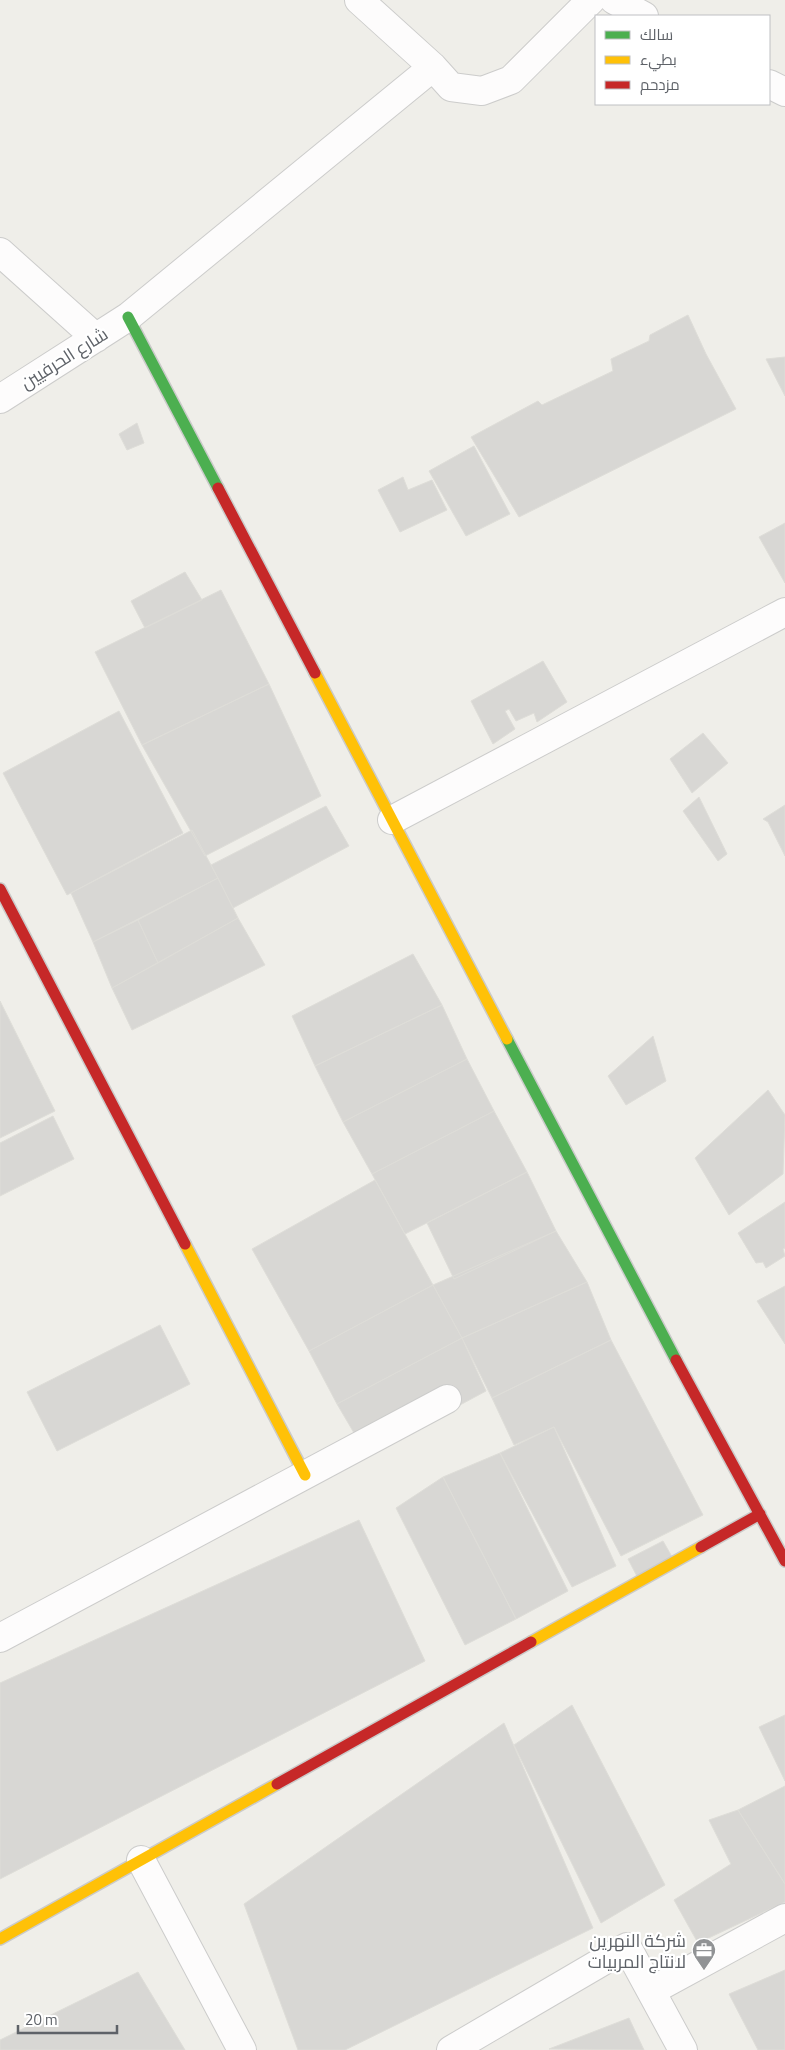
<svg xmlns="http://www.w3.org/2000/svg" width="785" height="2050" font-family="'Titillium Web',Cairo,sans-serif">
<rect width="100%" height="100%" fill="#efeee9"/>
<path fill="#d8d7d4" stroke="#deddd8" d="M 688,315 L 706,354 L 736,409 L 519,517 L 471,437 L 538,401 L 542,405 L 613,371 L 611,359 L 649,341 L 650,335 Z
M 785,357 L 785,396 L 766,359 Z
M 137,423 L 144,443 L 127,450 L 119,434 Z
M 474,446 L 510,514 L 466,536 L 429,471 Z
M 403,477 L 408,490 L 432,480 L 447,510 L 400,532 L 378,490 Z
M 785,523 L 785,583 L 759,537 Z
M 185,572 L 202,600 L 145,628 L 131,601 Z
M 221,590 L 269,684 L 142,745 L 95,652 Z
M 543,661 L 567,702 L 537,722 L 534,713 L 516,721 L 509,709 L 505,711 L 515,729 L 493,744 L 471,701 Z
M 269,684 L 321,796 L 205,856 L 142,745 Z
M 119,711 L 183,833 L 67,895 L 3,773 Z
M 703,733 L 728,763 L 692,793 L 670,759 Z
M 699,797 L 727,854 L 718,861 L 683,811 Z
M 785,805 L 785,856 L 768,822 L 763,819 Z
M 326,806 L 349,846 L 233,908 L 211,865 Z
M 192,830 L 218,878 L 93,942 L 71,893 Z
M 218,878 L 238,918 L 158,963 L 138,920 Z
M 238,918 L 265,965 L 132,1030 L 112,988 Z
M 138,920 L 158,963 L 112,988 L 93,942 Z
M 413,954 L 442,1005 L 315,1066 L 292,1016 Z
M 0,1001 L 55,1111 L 0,1138 Z
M 442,1005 L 467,1059 L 343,1122 L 315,1066 Z
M 653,1036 L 666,1081 L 626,1105 L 608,1076 Z
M 467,1059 L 494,1111 L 372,1174 L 343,1122 Z
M 768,1090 L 785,1115 L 783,1174 L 729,1215 L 695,1158 Z
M 494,1111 L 527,1172 L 405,1234 L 372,1174 Z
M 53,1116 L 74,1159 L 0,1196 L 0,1143 Z
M 527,1172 L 556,1231 L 454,1279 L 427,1223 Z
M 375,1180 L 433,1285 L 309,1351 L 252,1249 Z
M 785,1202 L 785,1248 L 783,1249 L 785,1256 L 766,1268 L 763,1262 L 756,1263 L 738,1233 Z
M 556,1231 L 587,1282 L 462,1338 L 433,1285 Z
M 587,1282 L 611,1340 L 492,1398 L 462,1338 Z
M 433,1285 L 462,1338 L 337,1404 L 309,1351 Z
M 785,1286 L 785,1344 L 757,1301 Z
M 160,1325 L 190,1384 L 57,1451 L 27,1392 Z
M 462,1338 L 486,1391 L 367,1455 L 337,1404 Z
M 611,1340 L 703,1515 L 621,1556 L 554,1427 L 514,1445 L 492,1398 Z
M 554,1427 L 616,1566 L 572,1587 L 500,1453 Z
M 500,1453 L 568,1591 L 516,1619 L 443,1477 Z
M 443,1477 L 516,1619 L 465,1645 L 396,1508 Z
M 359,1520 L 425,1661 L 0,1879 L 0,1683 Z
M 663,1541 L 675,1562 L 640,1582 L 628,1559 Z
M 572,1705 L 665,1885 L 601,1923 L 514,1745 Z
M 785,1715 L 785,1781 L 759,1727 Z
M 504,1723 L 593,1928 L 345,2050 L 298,2050 L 244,1904 Z
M 785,1786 L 785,1884 L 738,1810 Z
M 738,1810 L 785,1884 L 785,1902 L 698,1943 L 674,1900 L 731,1864 L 709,1820 Z
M 785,1970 L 785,2050 L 758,2050 L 729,1994 Z
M 138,1972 L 185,2050 L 0,2050 L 0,2040 Z
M 629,2018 L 644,2050 L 549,2049 Z"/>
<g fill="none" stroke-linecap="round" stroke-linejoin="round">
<g stroke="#cccccb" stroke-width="30">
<path id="street" d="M 359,0 L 433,67 L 451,87 L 482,91 L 511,80 L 591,0
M 614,0 L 644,16
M 769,84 L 785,92
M 0,252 L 96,338
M 0,399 L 128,317 L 433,67
M 392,820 L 785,612
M 0,1638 L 447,1399
M 141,1860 L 242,2050
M 651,1991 L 785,1918
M 451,2050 L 627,1947 L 683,2050"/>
</g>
<g stroke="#cbcbca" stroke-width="14">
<path id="fast" d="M 128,317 L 218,488
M 507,1039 L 676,1360"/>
</g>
<g stroke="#cbcbca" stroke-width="14">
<path id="slow" d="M 315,673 L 507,1039
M 185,1244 L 305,1475
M 531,1642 L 701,1547
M 0,1939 L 277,1784"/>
</g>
<g stroke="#cbcbca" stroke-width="14">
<path id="jam" d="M 218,488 L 315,673
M 0,889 L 185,1244
M 676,1360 L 785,1561
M 701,1547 L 760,1514
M 277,1784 L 531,1642"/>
</g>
<use href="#street" stroke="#fdfcfc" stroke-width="28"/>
<use href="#fast" stroke="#4caf50" stroke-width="11"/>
<use href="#slow" stroke="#ffc107" stroke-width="11"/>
<use href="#jam" stroke="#c62828" stroke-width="11"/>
</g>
<defs>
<g id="office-pin" transform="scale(1.25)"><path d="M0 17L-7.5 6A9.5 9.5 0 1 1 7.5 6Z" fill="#919395" stroke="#fff"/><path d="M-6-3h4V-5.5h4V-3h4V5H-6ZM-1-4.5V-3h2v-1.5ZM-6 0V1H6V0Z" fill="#fff"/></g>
</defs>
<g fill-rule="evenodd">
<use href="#office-pin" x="704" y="1950"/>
</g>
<g text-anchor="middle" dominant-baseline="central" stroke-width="4.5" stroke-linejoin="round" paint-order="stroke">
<g font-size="18" fill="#5e6268" stroke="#fff">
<text transform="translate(64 358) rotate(-32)">شارع الحرفيين</text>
</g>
<g font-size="18" fill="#5e6268" stroke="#fff" text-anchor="end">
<text x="686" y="1940">شركة النهرين<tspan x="686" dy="21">لانتاج المربيات</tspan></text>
</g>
</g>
<rect x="595" y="15" width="175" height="90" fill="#ffffff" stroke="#bfc0c3"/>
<rect x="605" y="31" width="25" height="8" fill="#4caf50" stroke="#bfc0c3"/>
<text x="640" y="40" font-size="15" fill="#5e6268">سالك</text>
<rect x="605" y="56" width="25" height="8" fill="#ffc107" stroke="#bfc0c3"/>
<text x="640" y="65" font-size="15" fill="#5e6268">بطيء</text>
<rect x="605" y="81" width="25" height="8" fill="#c62828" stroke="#bfc0c3"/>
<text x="640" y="90" font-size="15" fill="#5e6268">مزدحم</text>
<path d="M18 2025v8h99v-8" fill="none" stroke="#5e6268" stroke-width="2.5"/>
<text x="25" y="2025" font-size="15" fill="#5e6268" stroke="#ffffff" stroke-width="4" paint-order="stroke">20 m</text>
</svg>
